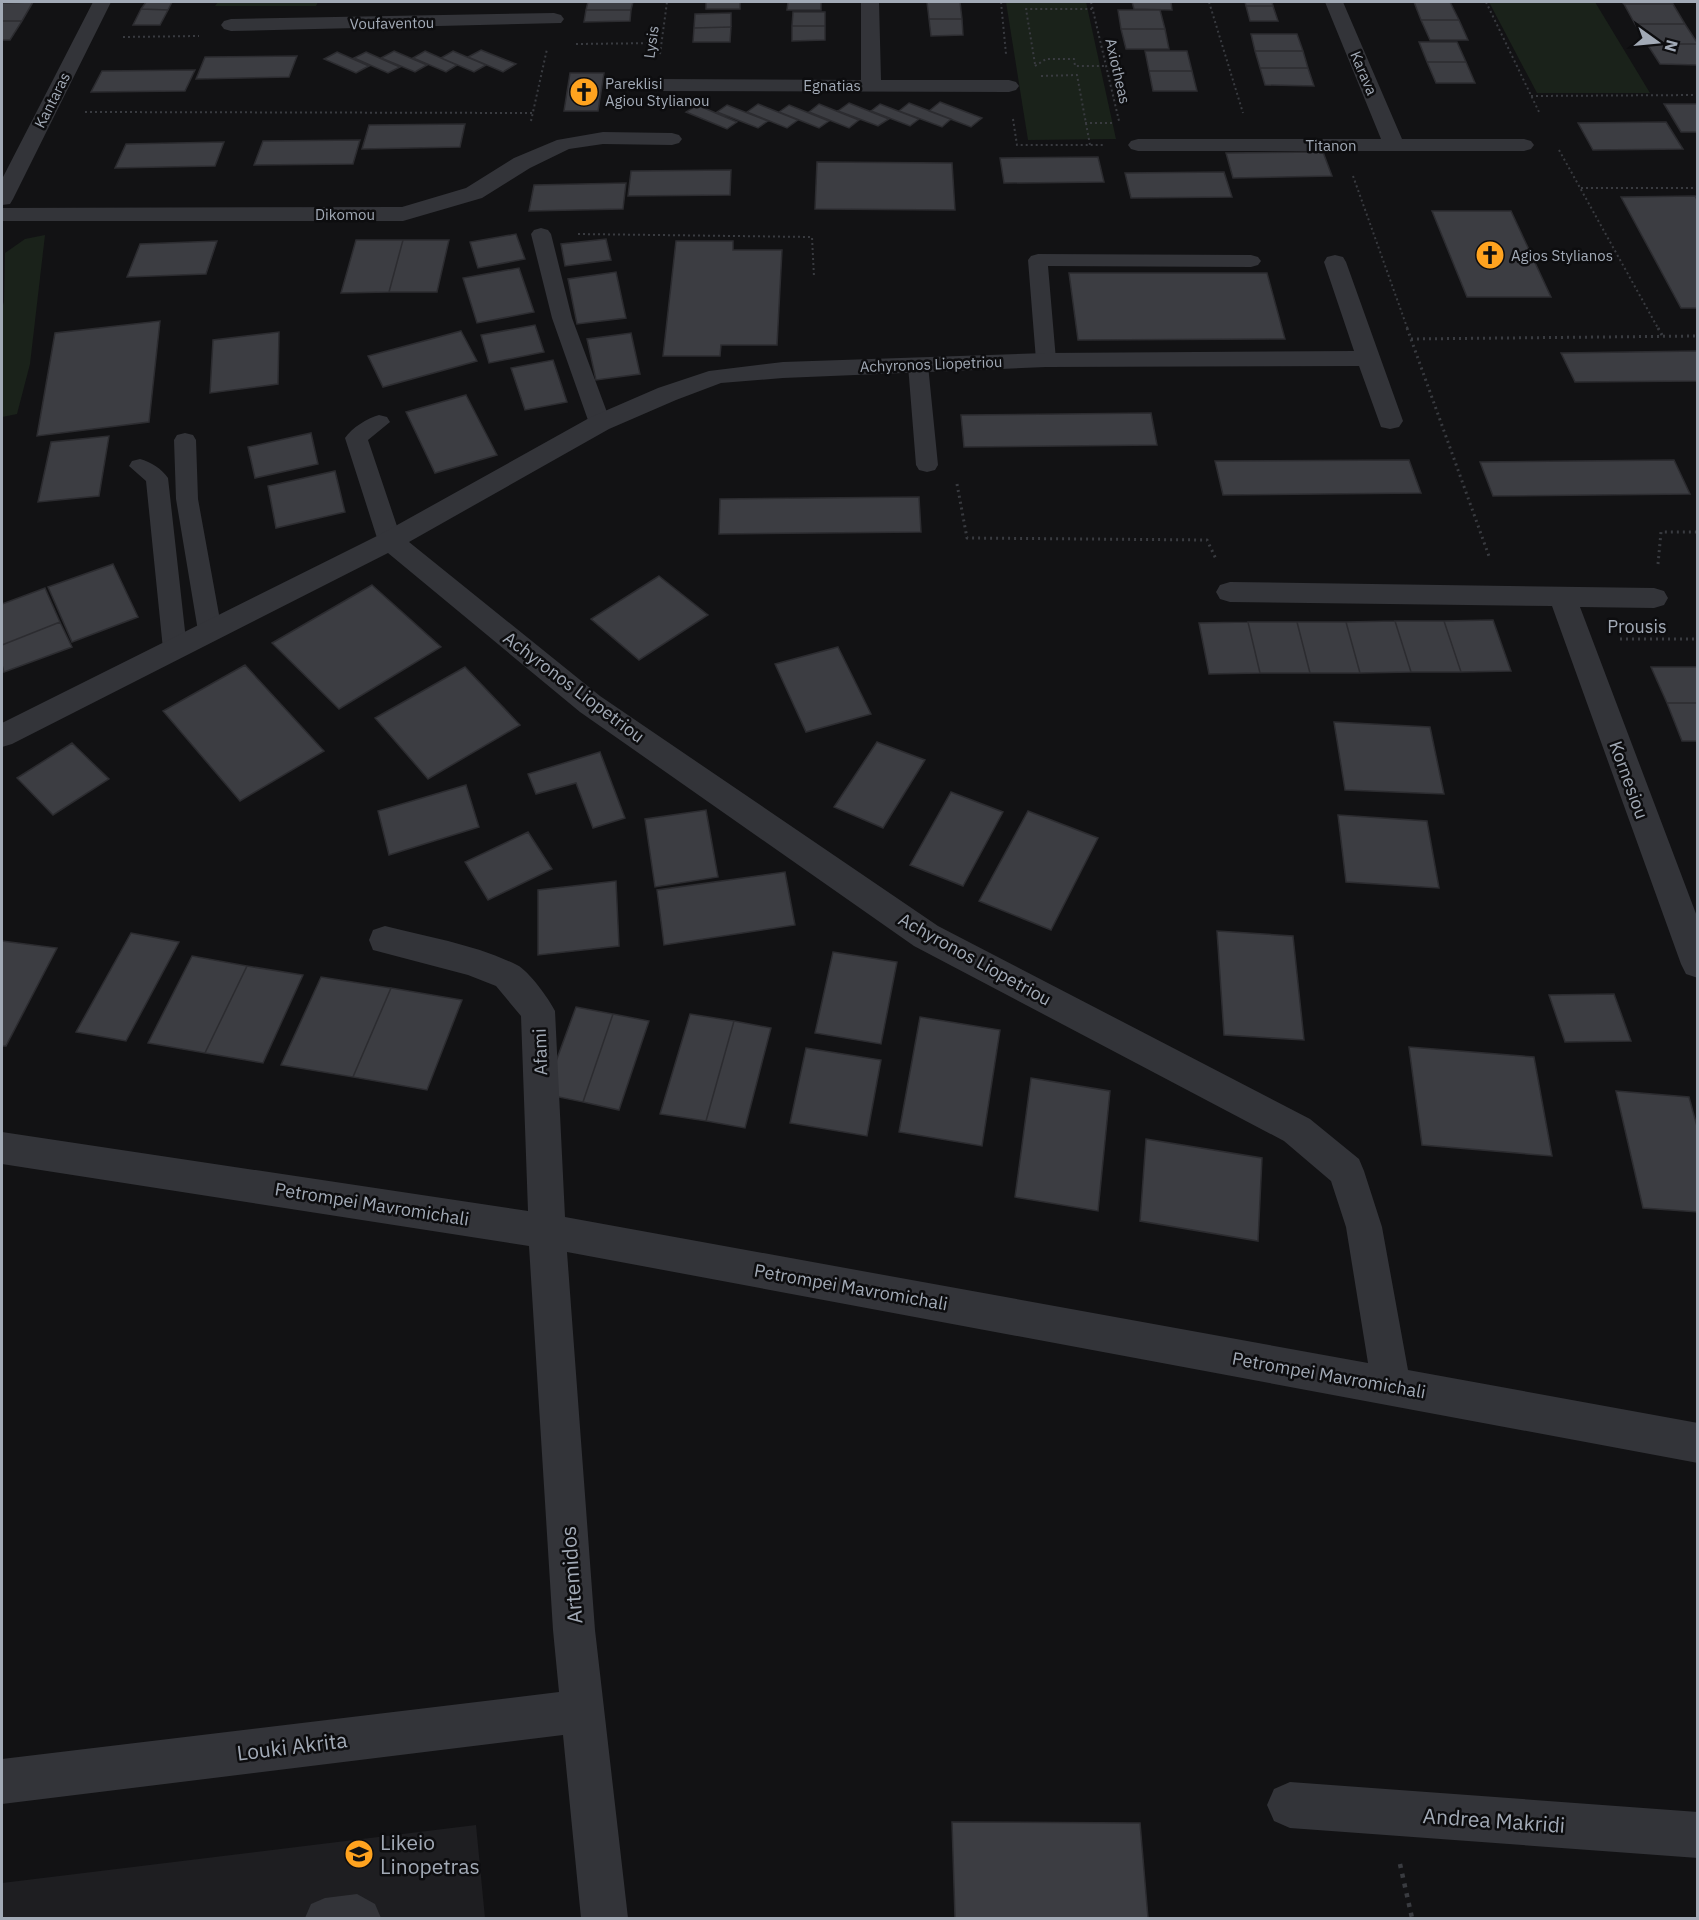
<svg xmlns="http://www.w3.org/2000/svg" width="1699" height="1920" font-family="'IBM Plex Sans',sans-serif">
<rect width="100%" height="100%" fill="#121214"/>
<path fill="#1e1e21" d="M 476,1825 L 485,1918 L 2,1918 L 2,1883 Z"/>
<path fill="#1a221a" d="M 218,2 L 318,2 L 316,6 L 215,6 Z
M 1006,2 L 1086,2 L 1116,139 L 1028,140 Z
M 1489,2 L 1595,2 L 1650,93 L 1537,93 Z
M 45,235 L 30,364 L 17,414 L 2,417 L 2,308 L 4,302 L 5,253 L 25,239 Z"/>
<path fill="#3c3d42" stroke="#2c2c30" stroke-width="1.5" d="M 33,2 L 22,21 L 2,21 L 2,3 Z
M 146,2 L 172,2 L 168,10 L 141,9 Z
M 588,2 L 633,2 L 631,10 L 586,10 Z
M 706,2 L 740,2 L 740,9 L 706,9 Z
M 788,2 L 821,2 L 821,10 L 787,10 Z
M 927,2 L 960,2 L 962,19 L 929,19 Z
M 1132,2 L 1171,2 L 1172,10 L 1134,9 Z
M 1245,2 L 1272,2 L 1273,6 L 1246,6 Z
M 1414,2 L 1450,2 L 1459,20 L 1421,20 Z
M 1622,2 L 1672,2 L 1673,4 L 1624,4 Z
M 1624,4 L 1673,4 L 1685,24 L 1635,24 Z
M 1246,6 L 1273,6 L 1278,21 L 1250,21 Z
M 141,9 L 168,10 L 160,25 L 133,25 Z
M 586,10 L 631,10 L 630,21 L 584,22 Z
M 1118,10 L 1160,10 L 1165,29 L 1121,29 Z
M 793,12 L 825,12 L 825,26 L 792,26 Z
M 731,13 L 731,27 L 694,28 L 695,14 Z
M 929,19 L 962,19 L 963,35 L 931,36 Z
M 1421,20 L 1459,20 L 1468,40 L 1430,40 Z
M 2,21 L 22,21 L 10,40 L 2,40 Z
M 1635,24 L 1685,24 L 1698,44 L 1647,44 Z
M 792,26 L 825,26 L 825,40 L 792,41 Z
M 731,27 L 730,42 L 693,42 L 694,28 Z
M 1121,29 L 1165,29 L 1169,49 L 1126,49 Z
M 1251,34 L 1297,34 L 1303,51 L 1255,51 Z
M 1419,42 L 1457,42 L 1466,62 L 1427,62 Z
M 1647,44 L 1698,44 L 1698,65 L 1660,64 Z
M 481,50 L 516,64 L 503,72 L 468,57 Z
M 394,51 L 427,65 L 415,72 L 381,58 Z
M 425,51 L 457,65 L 446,72 L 413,58 Z
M 453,51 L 486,65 L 474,72 L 441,58 Z
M 1145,51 L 1187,51 L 1192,71 L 1149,71 Z
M 1255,51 L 1303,51 L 1308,68 L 1260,68 Z
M 337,52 L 369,66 L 356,73 L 324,59 Z
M 366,52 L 400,67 L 388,73 L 354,58 Z
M 297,56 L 289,77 L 196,79 L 205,57 Z
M 1427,62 L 1466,62 L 1475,83 L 1436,83 Z
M 1260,68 L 1308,68 L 1314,86 L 1265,85 Z
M 195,70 L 185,91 L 91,92 L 102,71 Z
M 1149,71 L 1192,71 L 1197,91 L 1153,91 Z
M 570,73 L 604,73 L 598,111 L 564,111 Z
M 940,102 L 982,118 L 971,127 L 929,111 Z
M 849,103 L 889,119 L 878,126 L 838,111 Z
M 909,103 L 951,119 L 942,127 L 899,111 Z
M 758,104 L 798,120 L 787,128 L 747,112 Z
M 819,104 L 859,120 L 849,128 L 809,112 Z
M 880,104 L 919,119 L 910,126 L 871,111 Z
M 1664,104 L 1698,104 L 1698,132 L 1681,132 Z
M 697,105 L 737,122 L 727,129 L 686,112 Z
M 727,105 L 768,121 L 758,128 L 717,112 Z
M 789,105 L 829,121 L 819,128 L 779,112 Z
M 1666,122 L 1683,149 L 1593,150 L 1578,123 Z
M 465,124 L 460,147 L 362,149 L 369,125 Z
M 360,140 L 353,164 L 254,165 L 263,141 Z
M 224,142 L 215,166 L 115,168 L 126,144 Z
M 1323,152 L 1332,176 L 1233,178 L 1226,153 Z
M 1098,157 L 1104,182 L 1004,183 L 1000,158 Z
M 817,162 L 952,163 L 955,210 L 815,209 Z
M 731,170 L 730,195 L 628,196 L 631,171 Z
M 1224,172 L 1232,197 L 1131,198 L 1125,173 Z
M 626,183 L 623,209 L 529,211 L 534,185 Z
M 1695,196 L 1698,201 L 1698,308 L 1681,308 L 1621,197 Z
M 1432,211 L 1511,211 L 1551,297 L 1467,297 Z
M 516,234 L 525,259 L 478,268 L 470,242 Z
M 606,239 L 611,260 L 565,266 L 561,244 Z
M 356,240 L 403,240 L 389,292 L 341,293 Z
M 403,240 L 449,240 L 437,292 L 389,292 Z
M 217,241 L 206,274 L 127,277 L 140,244 Z
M 676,241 L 733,241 L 733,250 L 782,250 L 777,345 L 721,345 L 720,356 L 663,356 Z
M 519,268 L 534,312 L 477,323 L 463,278 Z
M 616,272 L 626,318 L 577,324 L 568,279 Z
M 1069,273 L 1267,273 L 1285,339 L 1078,340 Z
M 160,321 L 149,422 L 37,436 L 55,333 Z
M 535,325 L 544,352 L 489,363 L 481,335 Z
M 461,331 L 477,361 L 383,387 L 368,356 Z
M 279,332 L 278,384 L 210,393 L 213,340 Z
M 631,333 L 640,374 L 596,380 L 587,339 Z
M 1698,351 L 1698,381 L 1575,382 L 1561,353 Z
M 553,360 L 567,402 L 525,410 L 511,368 Z
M 466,395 L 497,455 L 435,473 L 406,412 Z
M 1151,413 L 1157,445 L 964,447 L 961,415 Z
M 311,433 L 318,464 L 255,478 L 248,447 Z
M 109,436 L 99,496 L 38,502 L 51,442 Z
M 1409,460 L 1421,493 L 1223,495 L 1215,461 Z
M 1674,460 L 1690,494 L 1493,496 L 1480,462 Z
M 335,471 L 345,512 L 276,528 L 268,486 Z
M 919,497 L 921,532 L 719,534 L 720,499 Z
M 113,564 L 138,617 L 72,642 L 48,587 Z
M 659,576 L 708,615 L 639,660 L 591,619 Z
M 372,585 L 441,647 L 339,709 L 272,643 Z
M 45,588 L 60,622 L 2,645 L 2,604 Z
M 1493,620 L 1511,671 L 1461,672 L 1444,621 Z
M 1395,621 L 1444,621 L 1461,672 L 1411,672 Z
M 1395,621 L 1411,672 L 1360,673 L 1346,622 Z
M 60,622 L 72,647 L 4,672 L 2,665 L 2,645 Z
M 1248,622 L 1297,622 L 1310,673 L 1260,673 Z
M 1248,622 L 1260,673 L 1209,674 L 1199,623 Z
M 1297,622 L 1346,622 L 1360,673 L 1310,673 Z
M 838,647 L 871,714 L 806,732 L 775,664 Z
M 245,665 L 324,751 L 240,801 L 163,711 Z
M 465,667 L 520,725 L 428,779 L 375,718 Z
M 1651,667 L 1698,667 L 1698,703 L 1667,703 Z
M 1667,703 L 1698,703 L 1698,741 L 1682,741 Z
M 1334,722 L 1430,727 L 1444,794 L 1345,790 Z
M 877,742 L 925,760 L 883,828 L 834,807 Z
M 72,743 L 109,779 L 53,815 L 17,778 Z
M 600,752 L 625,818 L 593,828 L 576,783 L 536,794 L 528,774 Z
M 466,785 L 479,827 L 389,855 L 378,811 Z
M 951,792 L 1003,812 L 963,886 L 910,865 Z
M 706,810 L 718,877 L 655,887 L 645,819 Z
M 1028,811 L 1098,838 L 1051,930 L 979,901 Z
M 1338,815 L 1427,821 L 1439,888 L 1346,882 Z
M 528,832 L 552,869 L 488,900 L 465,862 Z
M 785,872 L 795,925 L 664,945 L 657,890 Z
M 616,881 L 619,946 L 538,955 L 538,890 Z
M 1217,931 L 1293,936 L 1304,1040 L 1224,1035 Z
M 131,933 L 179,942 L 126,1041 L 76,1032 Z
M 2,941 L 57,948 L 6,1046 L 2,1046 Z
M 833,952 L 897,962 L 881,1044 L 815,1033 Z
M 192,956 L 247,966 L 205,1053 L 148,1043 Z
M 247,966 L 303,975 L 263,1063 L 205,1053 Z
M 321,977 L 391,988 L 353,1077 L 281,1065 Z
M 391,988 L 462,1000 L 427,1090 L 353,1077 Z
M 1614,994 L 1631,1041 L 1565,1042 L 1549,995 Z
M 576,1007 L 613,1014 L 583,1102 L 544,1094 Z
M 613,1014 L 649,1021 L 619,1110 L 583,1102 Z
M 690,1014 L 734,1021 L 706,1121 L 660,1114 Z
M 920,1017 L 1000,1030 L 982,1146 L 899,1132 Z
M 734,1021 L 771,1028 L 745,1128 L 706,1121 Z
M 1409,1047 L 1534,1057 L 1552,1156 L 1422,1145 Z
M 806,1048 L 881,1060 L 867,1136 L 790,1123 Z
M 1031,1078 L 1110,1091 L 1098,1211 L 1015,1197 Z
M 1616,1091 L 1689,1097 L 1698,1130 L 1698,1212 L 1643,1208 Z
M 1146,1139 L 1262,1158 L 1258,1241 L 1140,1221 Z
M 952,1822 L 1140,1823 L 1148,1918 L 955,1918 Z"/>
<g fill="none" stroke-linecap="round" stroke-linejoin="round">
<path stroke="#393b40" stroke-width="2" stroke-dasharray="2 3" stroke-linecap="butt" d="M 1001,2 L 1006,54
M 1091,2 L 1119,121
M 1209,2 L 1243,113
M 1486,2 L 1540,114
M 123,37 L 199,36
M 576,44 L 661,43
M 660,54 L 667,2
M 1035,64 L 1026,9 L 1092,9
M 1035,66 L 1046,59 L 1074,59 L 1075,66 L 1105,66
M 1041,76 L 1077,75 L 1090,145
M 1531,96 L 1698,95
M 85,112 L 533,113
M 1013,119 L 1017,145 L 1103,145
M 531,121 L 547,49
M 1085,123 L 1112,123
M 1559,150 L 1659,330
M 1353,176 L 1408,330
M 1581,188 L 1698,188
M 578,234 L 812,237 L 814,277"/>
<path stroke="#393b40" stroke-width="3" stroke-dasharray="2 4" stroke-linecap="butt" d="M 1407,328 L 1490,559
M 1658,328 L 1662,335
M 1411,339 L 1698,336
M 957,484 L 967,538 L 1207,540 L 1216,559
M 1658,564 L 1661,532 L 1698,532
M 1620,639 L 1698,639"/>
<path stroke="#393b40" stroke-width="4.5" stroke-dasharray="4 6" stroke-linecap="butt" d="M 1400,1864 L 1412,1918"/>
<path fill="#333439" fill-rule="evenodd" d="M 541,228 L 548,230 L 551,234 L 572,318 L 611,423 L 608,428 L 600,430 L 592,428 L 589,423 L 552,318 L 531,234 L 534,230 Z
M 1038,254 L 1251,255 L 1258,257 L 1261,261 L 1258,265 L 1251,267 L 1048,266 L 1056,360 L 1053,365 L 1046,366 L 1039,365 L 1036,360 L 1028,260 L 1031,256 Z
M 918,358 L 925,360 L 928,365 L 938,465 L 935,470 L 927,472 L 919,470 L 916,465 L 908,365 L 911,360 Z
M 379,415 L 387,417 L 390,422 L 368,440 L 402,541 L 398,547 L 390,549 L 382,547 L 378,541 L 345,438 C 352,428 367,418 379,415 Z
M 185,433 L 193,435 L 196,440 L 198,499 L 222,631 L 219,637 L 210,640 L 201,637 L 198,631 L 176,499 L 174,440 L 177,435 Z
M 140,459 C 151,462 162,469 168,478 L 187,649 L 184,655 L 175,658 L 166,655 L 163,649 L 146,481 L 129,466 L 132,461 Z
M 357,1894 L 375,1904 L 381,1918 L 305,1918 L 311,1904 L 325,1898 Z"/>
<path fill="#333439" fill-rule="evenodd" d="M 93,2 L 111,2 L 13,199 L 10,204 L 2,205 L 2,179 Z
M 861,2 L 879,2 L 881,80 L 1009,80 L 1016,82 L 1019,86 L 1016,90 L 1009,92 L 656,91 L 649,89 L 646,85 L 649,81 L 656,79 L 861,80 Z
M 1325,2 L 1343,2 L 1402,139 L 1524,139 L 1531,141 L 1534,145 L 1531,149 L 1524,151 L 1138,151 L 1131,149 L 1128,145 L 1131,141 L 1138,139 L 1381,139 Z
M 554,13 L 561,15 L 564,19 L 561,23 L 231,31 L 224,29 L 221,25 L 224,21 L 231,19 Z
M 603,132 L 672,133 L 679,135 L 682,139 L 679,143 L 672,145 L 603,144 L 569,149 L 530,168 L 482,198 L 403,221 L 2,221 L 2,208 L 402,207 L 466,188 L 514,158 L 557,140 Z
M 1335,255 L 1343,257 L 1346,262 L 1403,421 L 1399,427 L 1390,429 L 1381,427 L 1359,366 L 1046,367 L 783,378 L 721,383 L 676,400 L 609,429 L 409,542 L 600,696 L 938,926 L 1310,1119 L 1359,1159 L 1364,1171 L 1382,1227 L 1408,1370 L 1698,1423 L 1698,1463 L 567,1252 L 595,1630 L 628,1918 L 581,1918 L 563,1735 L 2,1804 L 2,1759 L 559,1692 L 553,1630 L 529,1246 L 2,1164 L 2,1132 L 528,1211 L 521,1016 L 496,986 L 468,975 L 373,950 L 369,940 L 373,930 L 385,926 C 428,937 477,945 517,965 C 529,971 549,999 555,1011 L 565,1217 L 1368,1363 L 1346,1227 L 1331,1181 L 1284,1141 L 914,946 L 580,712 L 388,553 L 12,744 L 2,747 L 2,723 L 381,534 L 591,417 L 658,388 L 709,371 L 783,362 L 1046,353 L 1354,351 L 1324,262 L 1327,257 Z
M 1230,582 L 1654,588 L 1664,591 L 1668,598 L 1664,605 L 1654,608 L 1580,607 L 1698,919 L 1698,978 L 1686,974 L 1681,964 L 1552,606 L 1230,602 L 1220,599 L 1216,592 L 1220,585 Z
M 1290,1782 L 1698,1812 L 1698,1858 L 1290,1828 L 1274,1821 L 1267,1805 L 1274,1789 Z"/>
</g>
<defs>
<g id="church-disc" transform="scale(1.5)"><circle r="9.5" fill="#ffa31f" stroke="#0d0d0f"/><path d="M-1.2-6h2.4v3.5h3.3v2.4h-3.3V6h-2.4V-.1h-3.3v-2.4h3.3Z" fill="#111"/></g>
<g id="school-disc" transform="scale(1.5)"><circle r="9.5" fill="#ffa31f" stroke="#0d0d0f"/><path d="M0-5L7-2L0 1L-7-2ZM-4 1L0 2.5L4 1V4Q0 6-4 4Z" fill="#111"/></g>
</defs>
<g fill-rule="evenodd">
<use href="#church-disc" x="584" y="92"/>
<use href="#church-disc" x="1490" y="255"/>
<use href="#school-disc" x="359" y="1854"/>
</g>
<g text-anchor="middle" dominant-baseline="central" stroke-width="5" stroke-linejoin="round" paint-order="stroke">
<g font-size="15" fill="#a2aab6" stroke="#0d0d0f">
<text transform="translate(392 23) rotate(-1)">Voufaventou</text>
<text transform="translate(651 42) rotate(-82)">Lysis</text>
<text transform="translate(1118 71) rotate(77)">Axiotheas</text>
<text transform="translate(1364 73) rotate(67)">Karava</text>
<text x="832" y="85">Egnatias</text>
<text transform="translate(52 100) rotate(-63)">Kantaras</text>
<text x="1331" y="145">Titanon</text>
<text x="345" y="214">Dikomou</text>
<text transform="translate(931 364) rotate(-2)">Achyronos Liopetriou</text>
</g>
<g font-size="15" fill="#a2aab6" stroke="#0d0d0f" text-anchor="start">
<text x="605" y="83">Pareklisi<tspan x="605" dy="17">Agiou Stylianou</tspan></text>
<text x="1511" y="255">Agios Stylianos</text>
</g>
<g font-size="18" fill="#a2aab6" stroke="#0d0d0f">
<text x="1637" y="626">Prousis</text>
<text transform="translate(574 687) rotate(37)">Achyronos Liopetriou</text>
<text transform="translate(1629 780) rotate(70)">Kornesiou</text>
<text transform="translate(975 959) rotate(29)">Achyronos Liopetriou</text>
<text transform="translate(540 1052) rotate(-92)">Afami</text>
<text transform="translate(372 1204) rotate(9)">Petrompei Mavromichali</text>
<text transform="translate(851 1287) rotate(10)">Petrompei Mavromichali</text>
<text transform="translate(1329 1375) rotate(10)">Petrompei Mavromichali</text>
</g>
<g font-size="21" fill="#a2aab6" stroke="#0d0d0f">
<text transform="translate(571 1575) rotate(-94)">Artemidos</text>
<text transform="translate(292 1746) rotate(-7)">Louki Akrita</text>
<text transform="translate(1494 1820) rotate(4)">Andrea Makridi</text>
</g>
<g font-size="21" fill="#a2aab6" stroke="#0d0d0f" text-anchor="start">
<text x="380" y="1842">Likeio<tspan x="380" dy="24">Linopetras</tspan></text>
</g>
</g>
<rect width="1699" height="1920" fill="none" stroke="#a2aab6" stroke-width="6"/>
<g transform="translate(1657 42) rotate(105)" stroke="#0d0d0f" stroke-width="4.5" paint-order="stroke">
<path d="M0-4.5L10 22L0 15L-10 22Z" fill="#a2aab6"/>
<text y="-9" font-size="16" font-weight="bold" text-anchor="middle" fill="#a2aab6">N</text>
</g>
</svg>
